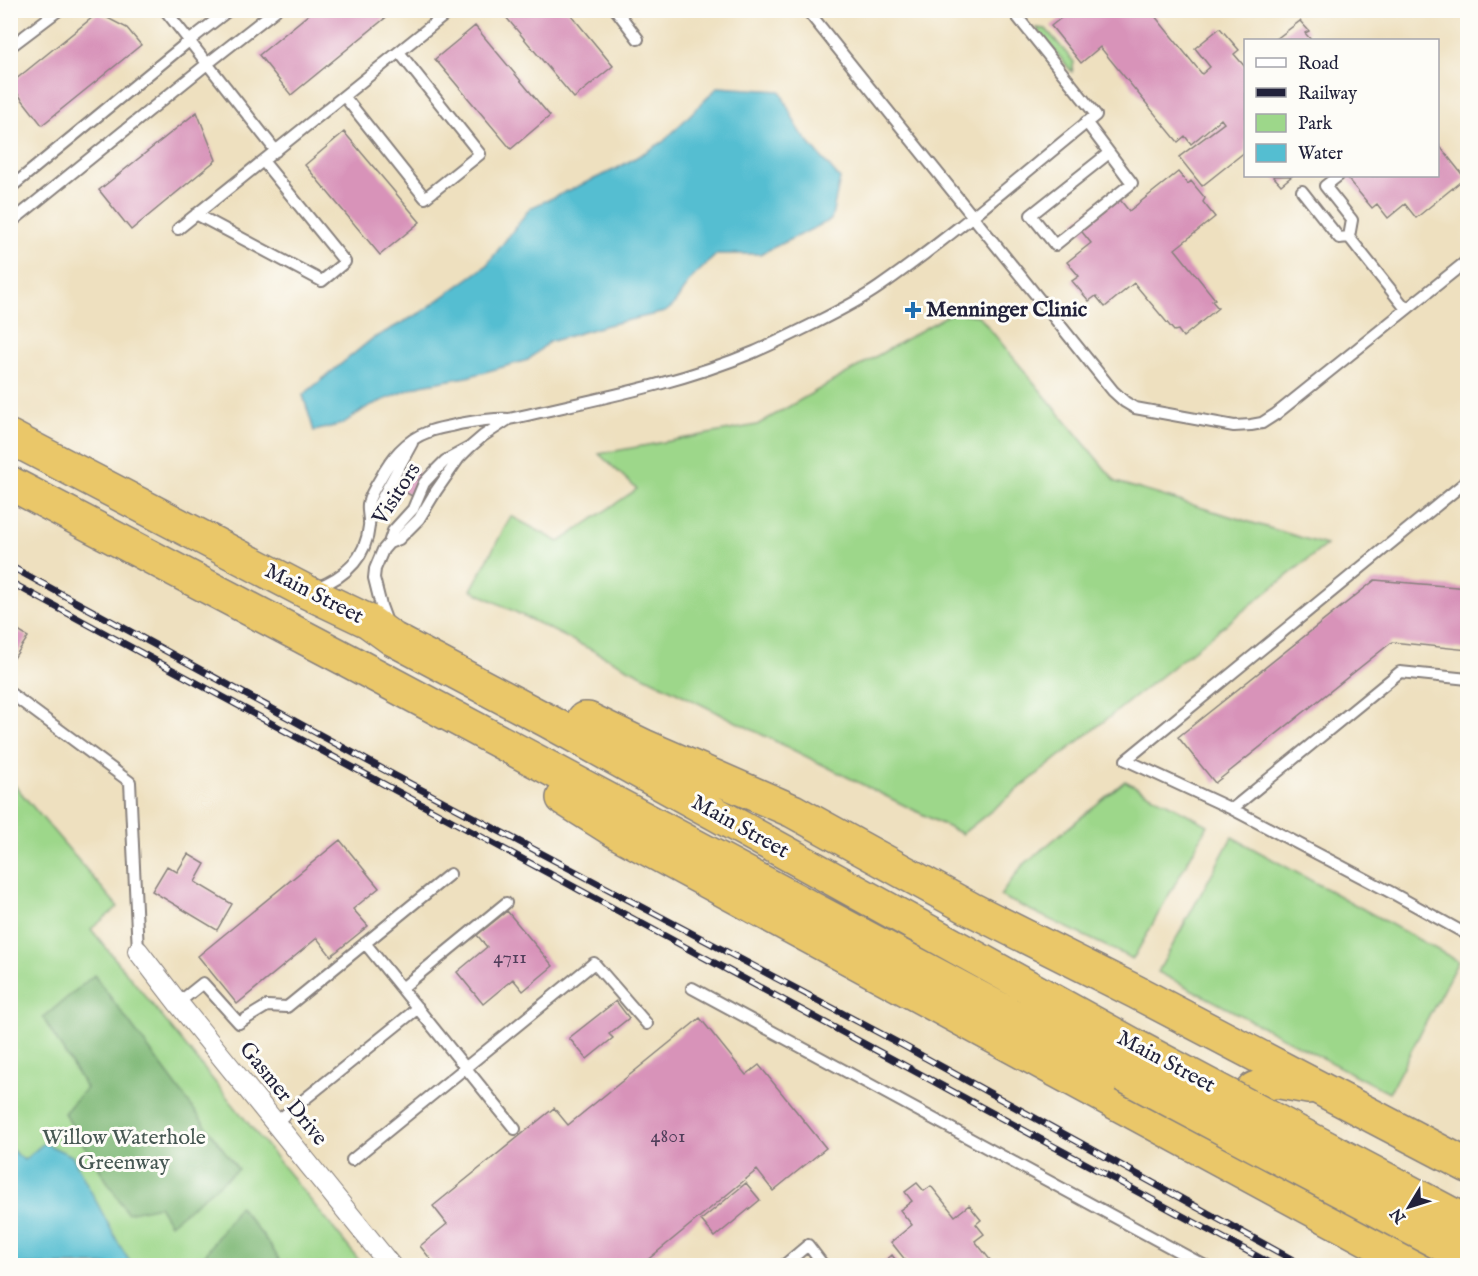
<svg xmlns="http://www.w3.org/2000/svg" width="1478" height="1276" font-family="'IM FELL English',serif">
<rect width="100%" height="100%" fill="#fdfcf7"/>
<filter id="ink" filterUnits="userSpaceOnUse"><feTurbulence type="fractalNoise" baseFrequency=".0167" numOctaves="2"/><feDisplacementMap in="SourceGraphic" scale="12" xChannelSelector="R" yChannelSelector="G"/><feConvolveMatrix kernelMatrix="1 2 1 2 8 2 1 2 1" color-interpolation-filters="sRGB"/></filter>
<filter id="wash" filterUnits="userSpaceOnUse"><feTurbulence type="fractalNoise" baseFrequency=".008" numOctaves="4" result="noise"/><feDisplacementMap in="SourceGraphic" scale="24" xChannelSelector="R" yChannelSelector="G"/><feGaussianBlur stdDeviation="1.35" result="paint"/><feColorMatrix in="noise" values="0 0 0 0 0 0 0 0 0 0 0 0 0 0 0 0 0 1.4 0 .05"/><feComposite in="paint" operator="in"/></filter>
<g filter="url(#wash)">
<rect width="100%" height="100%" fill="#eee0bf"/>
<path fill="#9dd78a" stroke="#607c62" stroke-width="1.5" d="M 1036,28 L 1046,29 L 1074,62 L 1072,72 Z
M 953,312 L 979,316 L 1116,482 L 1326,545 L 962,834 L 471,590 L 511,516 L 559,542 L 637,489 L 599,454 L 757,425 Z
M 11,781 L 118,907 L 91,929 L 363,1265 L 11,1265 Z
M 1125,781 L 1208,825 L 1133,959 L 1000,896 L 1022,866 Z
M 1232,837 L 1458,961 L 1389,1093 L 1158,972 Z"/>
<path fill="#7eb876" stroke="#506d58" stroke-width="1.5" d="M 94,975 L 238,1169 L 170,1224 L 159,1206 L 127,1213 L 64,1113 L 86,1088 L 43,1018 Z
M 239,1206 L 271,1246 L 282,1265 L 198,1265 Z"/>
<path fill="#54bed1" stroke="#3b7086" stroke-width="1.5" d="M 718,87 L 780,91 L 799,131 L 840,179 L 831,220 L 760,254 L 717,254 L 690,280 L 673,306 L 665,312 L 607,325 L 549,342 L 528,360 L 467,377 L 421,385 L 369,406 L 342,424 L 314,431 L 303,395 L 372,339 L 420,313 L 486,266 L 530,208 L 616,169 L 663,142 Z
M 44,1143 L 72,1156 L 120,1246 L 132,1265 L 11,1265 L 11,1149 L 24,1160 Z"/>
<g id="blocks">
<path fill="#d893b9" d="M 314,10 L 395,10 L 291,95 L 259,55 Z
M 500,10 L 567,10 L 613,66 L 574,98 Z
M 1071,10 L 1150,10 L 1202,74 L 1210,67 L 1195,48 L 1220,28 L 1239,50 L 1234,54 L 1246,68 L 1246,151 L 1202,186 L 1179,157 L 1224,123 L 1221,119 L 1191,144 L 1185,136 L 1178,142 L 1100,47 L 1081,63 L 1051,26 Z
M 98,13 L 127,28 L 141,45 L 42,125 L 10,84 Z
M 1300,21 L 1309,31 L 1305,33 L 1311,40 L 1275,40 Z
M 475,26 L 550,116 L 511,149 L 435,59 Z
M 197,112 L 216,160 L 131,230 L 99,190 Z
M 344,132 L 420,222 L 380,255 L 305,165 Z
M 1438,144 L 1465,178 L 1416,218 L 1405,204 L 1388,218 L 1377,204 L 1372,208 L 1346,177 L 1348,176 L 1438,176 Z
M 1178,172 L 1188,184 L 1191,181 L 1205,198 L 1203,202 L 1215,217 L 1175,249 L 1215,299 L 1212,301 L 1218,308 L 1183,337 L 1178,330 L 1174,331 L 1134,283 L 1105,307 L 1096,296 L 1089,301 L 1072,281 L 1079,276 L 1067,262 L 1091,243 L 1074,222 L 1113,191 L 1129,211 Z
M 1273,176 L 1292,176 L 1281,185 Z
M 407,466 L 423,475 L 412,496 L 396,487 Z
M 1375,580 L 1468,588 L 1468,650 L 1392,642 L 1215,783 L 1178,737 Z
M 10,626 L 28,637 L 14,658 L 10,656 Z
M 340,840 L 379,888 L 353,909 L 368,926 L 331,956 L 317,938 L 237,1004 L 198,956 Z
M 188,854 L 205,864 L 195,882 L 232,904 L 217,930 L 152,891 L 167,866 L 177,872 Z
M 507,911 L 553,966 L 523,991 L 513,979 L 483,1004 L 457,972 L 487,947 L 477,935 Z
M 616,1001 L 629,1018 L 609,1034 L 613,1038 L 587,1059 L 569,1038 Z
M 700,1018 L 746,1075 L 759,1065 L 826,1148 L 773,1191 L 757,1170 L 640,1266 L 436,1266 L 420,1246 L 447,1224 L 433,1206 L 554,1108 L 568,1125 Z
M 746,1183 L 760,1200 L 715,1237 L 701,1220 Z
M 917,1183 L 924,1191 L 931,1186 L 955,1216 L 969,1205 L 981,1220 L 976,1224 L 984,1234 L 975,1241 L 995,1266 L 910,1266 L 891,1242 L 912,1225 L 900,1210 L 912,1201 L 905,1192 Z
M 892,1255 L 900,1266 L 879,1266 Z"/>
</g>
</g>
<g filter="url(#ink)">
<use href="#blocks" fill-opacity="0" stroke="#88817d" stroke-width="1.5"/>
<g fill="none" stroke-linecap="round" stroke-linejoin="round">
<g stroke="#88817d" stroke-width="14">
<path id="lane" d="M 165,10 L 276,151
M 616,10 L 638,39
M 807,10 L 1113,391 L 1125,402 L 1135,408 L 1234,426 L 1251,425 L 1262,423 L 1276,414 L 1468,260
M 10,47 L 59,10
M 344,96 L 425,198 L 480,154 L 399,52
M 1086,122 L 1132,183 L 1055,245 L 1031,215 L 1109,153
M 1338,176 L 1325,186 L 1352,220 L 1349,237 L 1406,309
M 10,188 L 189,41 L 229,10
M 1302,191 L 1339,238 L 1349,237
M 196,214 L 322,281 L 345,262 L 263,161
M 10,223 L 207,64 L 276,10
M 178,229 L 451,10
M 1468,480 L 1126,760 L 1232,809 L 1394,894 L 1468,935
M 369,522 L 412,443
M 389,543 L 399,539 L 419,519 L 436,491 L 459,458 L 469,448 L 483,436 L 509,419
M 316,588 C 345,577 366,559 369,526 C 370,519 367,512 368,504 C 370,495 375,487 380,479 C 391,459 405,440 428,432 C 437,428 449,427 459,424 C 476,421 492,418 509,419 C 591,400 676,385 754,352 C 775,343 795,333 815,323 C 837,312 859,301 879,287 C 954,235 1024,173 1096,115 L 1012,10
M 388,625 L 381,606 L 374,578 L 375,569 L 383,550 L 389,543 L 393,531 L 413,509 L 424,483 L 436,470 L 445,461 L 469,448
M 10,693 L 130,782 L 138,951
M 1232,809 L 1400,672 L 1468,679
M 365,943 L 515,1129
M 402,988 L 506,903
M 692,988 L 1205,1266
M 178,1003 L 203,983 L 239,1023 L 267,1006 L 287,1007 L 450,874
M 275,1123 L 418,1008
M 352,1160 L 594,963 L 647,1024
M 783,1266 L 808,1245 L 824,1266"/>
</g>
<g stroke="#88817d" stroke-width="22">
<path id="street" d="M 138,951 L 178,1003 L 391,1266"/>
</g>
<g stroke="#88817d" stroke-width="36">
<path id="highway" d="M 10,437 L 307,592 L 368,621 L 393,639 L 548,721 L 1135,1046
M 10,483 L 349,661 L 1123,1075
M 584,719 L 588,719 L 644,746 L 793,811 L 971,909 L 1136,992 L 1468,1166
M 563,798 L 620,834 L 1417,1266
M 1236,1128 L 1238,1106 L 1254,1089 L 1274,1081 L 1308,1087"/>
</g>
<use href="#lane" stroke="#fff" stroke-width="10"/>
<use href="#street" stroke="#fff" stroke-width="20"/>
<use href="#highway" stroke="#eac769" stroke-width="33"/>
<g stroke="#22223b" stroke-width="7">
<path id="rail" d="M 10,566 L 390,773 L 904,1046 L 1304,1266
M 10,582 L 1275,1266"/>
</g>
<use href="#rail" stroke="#fdfcf7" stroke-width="4.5" stroke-dasharray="14" stroke-linecap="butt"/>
<g stroke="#88817d" stroke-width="36" stroke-linecap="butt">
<path id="highway-bridge" d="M 1135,1046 L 1468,1223
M 1123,1075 L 1468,1258"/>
</g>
<use href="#highway-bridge" stroke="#eac769" stroke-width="33"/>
</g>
</g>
<path fill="#1f6fb2" stroke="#fdfcf7" stroke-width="2" d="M910 301h6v6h6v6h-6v6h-6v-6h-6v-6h6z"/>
<g text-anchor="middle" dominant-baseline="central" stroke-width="6" stroke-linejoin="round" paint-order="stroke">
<g font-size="20" fill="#503e5a">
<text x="510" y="957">4711</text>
<text x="668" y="1136">4801</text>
</g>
<g font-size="22" font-weight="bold" fill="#22223b" stroke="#fdfcf7" text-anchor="start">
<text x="926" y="310">Menninger Clinic</text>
</g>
<g font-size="22" fill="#22223b" stroke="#fdfcf7">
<text transform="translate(397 494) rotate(-57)">Visitors</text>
<text transform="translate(314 594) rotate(27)">Main Street</text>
<text transform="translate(740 827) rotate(29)">Main Street</text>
<text transform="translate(1166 1062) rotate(28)">Main Street</text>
<text transform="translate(283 1094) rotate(51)">Gasmer Drive</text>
</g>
<g font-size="22" fill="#475853" stroke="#fdfcf7">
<text x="124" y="1138">Willow Waterhole<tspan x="124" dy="25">Greenway</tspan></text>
</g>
</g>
<rect width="1478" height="1276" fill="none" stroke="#fdfcf7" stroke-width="36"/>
<rect x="1244" y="39" width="195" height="138" fill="#fdfcf7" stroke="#a5a5ac" stroke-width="1.5"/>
<rect x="1256" y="58" width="30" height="9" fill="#ffffff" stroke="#a5a5ac" stroke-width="1.5"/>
<text x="1298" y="69" font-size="18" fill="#22223b">Road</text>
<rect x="1256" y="88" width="30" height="9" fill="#22223b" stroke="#a5a5ac" stroke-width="1.5"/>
<text x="1298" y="99" font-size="18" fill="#22223b">Railway</text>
<rect x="1256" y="114" width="30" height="18" fill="#9dd78a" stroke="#a5a5ac" stroke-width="1.5"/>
<text x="1298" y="129" font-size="18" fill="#22223b">Park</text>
<rect x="1256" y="144" width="30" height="18" fill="#54bed1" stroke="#a5a5ac" stroke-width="1.5"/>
<text x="1298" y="159" font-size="18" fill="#22223b">Water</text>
<g transform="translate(1409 1207) rotate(232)" stroke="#fdfcf7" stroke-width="4.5" paint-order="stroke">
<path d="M0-4.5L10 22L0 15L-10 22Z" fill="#22223b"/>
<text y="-9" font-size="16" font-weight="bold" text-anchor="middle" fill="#22223b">N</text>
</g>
</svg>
